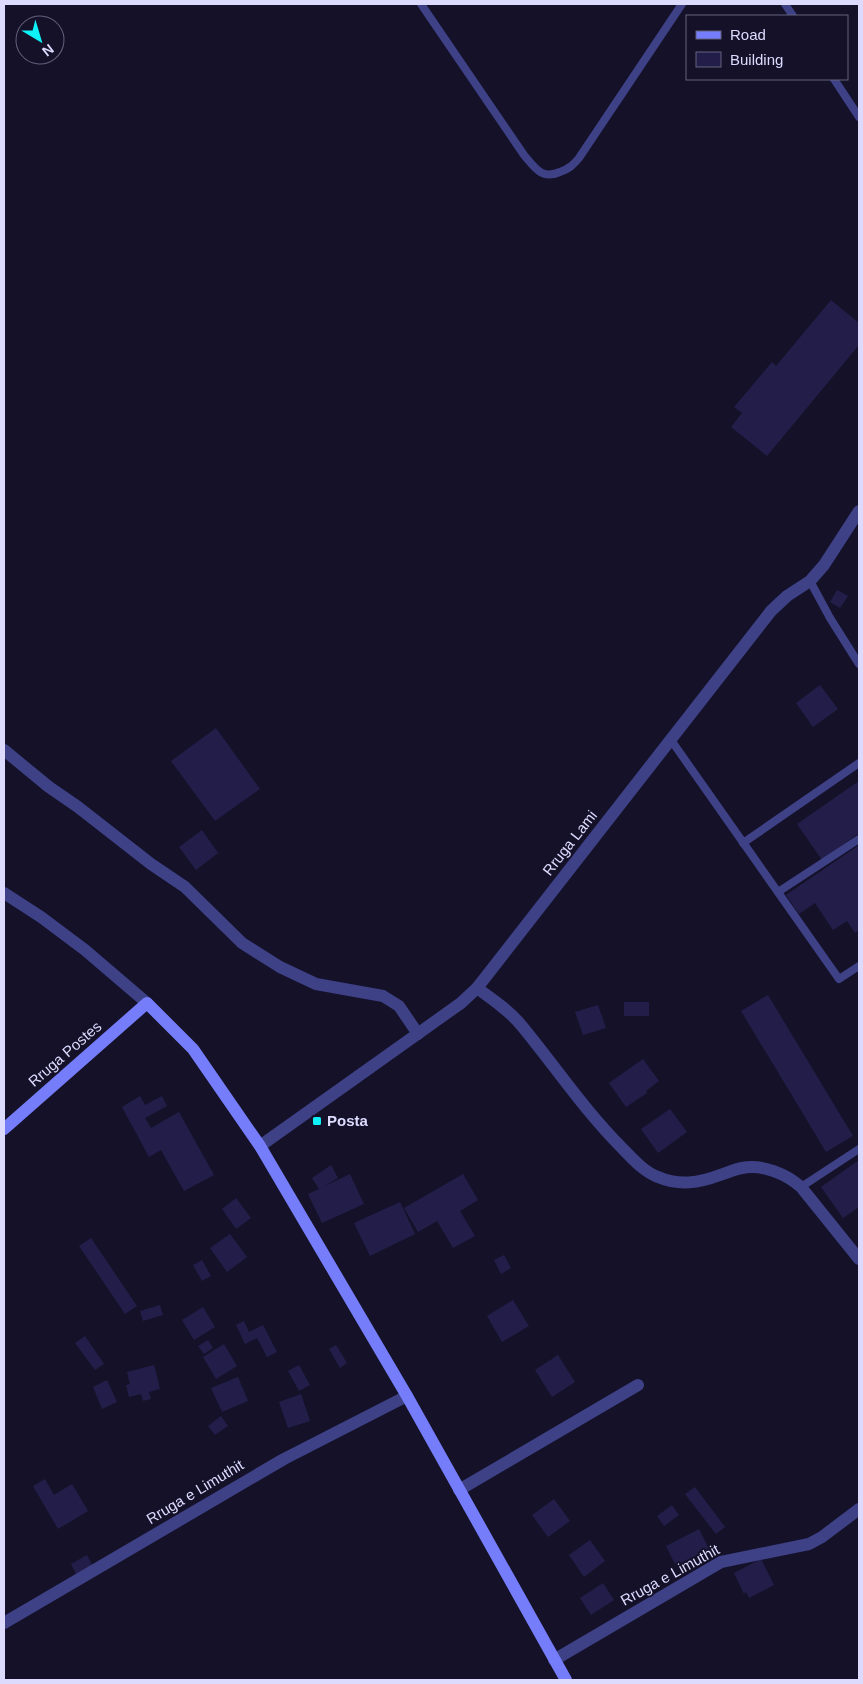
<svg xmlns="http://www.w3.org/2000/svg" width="863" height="1684" viewBox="0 0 863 1684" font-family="Arial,sans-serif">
<rect width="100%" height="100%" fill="#141129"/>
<!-- building -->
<g fill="#231e49">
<polygon points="831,300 859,323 859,345 767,456 731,427 742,413 734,407 772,362 776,366"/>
<polygon points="837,590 848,596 840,608 830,602"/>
<polygon points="820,685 838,709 813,727 796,703"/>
<polygon points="216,728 260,789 215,821 171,761"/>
<polygon points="859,781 859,833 822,860 797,824"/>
<polygon points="202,830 218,853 196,870 179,847"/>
<polygon points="859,845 859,930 855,933 847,921 833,930 815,903 799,914 786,895"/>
<polygon points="768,995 853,1136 826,1152 741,1011"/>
<rect x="624" y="1002" width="25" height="14"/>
<polygon points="598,1005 606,1028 583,1035 575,1012"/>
<polygon points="643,1059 659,1081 646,1091 647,1093 626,1107 609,1083"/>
<polygon points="140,1096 145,1105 162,1096 167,1106 145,1118 151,1128 179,1112 214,1175 184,1191 161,1150 149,1157 122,1107"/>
<polygon points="670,1109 687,1132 658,1153 641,1129"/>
<polygon points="859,1160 859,1207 843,1218 821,1187"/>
<polygon points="331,1165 338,1178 323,1187 350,1174 364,1204 322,1223 308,1194 319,1189 312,1178"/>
<polygon points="463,1174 478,1200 460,1211 475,1236 453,1248 437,1221 418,1232 404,1208"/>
<polygon points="236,1198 251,1218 236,1229 222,1209"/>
<polygon points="400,1202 415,1234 370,1256 354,1223"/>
<polygon points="230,1234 247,1257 227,1272 210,1248"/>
<polygon points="91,1238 137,1306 125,1314 79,1246"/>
<polygon points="504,1255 511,1268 501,1274 494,1260"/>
<polygon points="202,1260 211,1276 202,1281 193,1265"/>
<polygon points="513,1300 529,1326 502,1342 487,1316"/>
<polygon points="160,1305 163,1315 143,1321 140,1311"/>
<polygon points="203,1307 215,1327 194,1340 182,1320"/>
<polygon points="244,1321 249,1332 263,1325 277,1352 267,1357 257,1338 245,1344 236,1325"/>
<polygon points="85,1336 104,1364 95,1370 75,1343"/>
<polygon points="208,1340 213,1348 204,1354 198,1346"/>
<polygon points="224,1344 237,1366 216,1379 203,1357"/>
<polygon points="336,1345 347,1363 340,1368 329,1349"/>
<polygon points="558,1355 575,1382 552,1397 535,1370"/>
<polygon points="154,1365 160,1389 149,1392 151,1399 143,1401 141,1394 129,1397 126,1385 130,1384 127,1372"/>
<polygon points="299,1365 310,1385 299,1391 288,1371"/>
<polygon points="238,1377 248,1401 222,1412 211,1388"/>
<polygon points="107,1380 117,1402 102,1409 93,1387"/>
<polygon points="301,1394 310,1421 288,1428 279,1402"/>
<polygon points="221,1416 228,1426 215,1435 208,1426"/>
<polygon points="45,1479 54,1495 72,1484 88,1511 58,1529 33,1486"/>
<polygon points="695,1487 725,1527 716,1534 685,1494"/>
<polygon points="554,1499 570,1521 548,1537 532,1515"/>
<polygon points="672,1505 679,1515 664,1526 657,1516"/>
<polygon points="699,1529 709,1549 676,1566 666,1546"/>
<polygon points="590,1540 605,1561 584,1577 569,1555"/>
<polygon points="87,1555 93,1567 77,1576 71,1564"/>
<polygon points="761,1559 774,1585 749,1598 746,1592 744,1594 734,1573"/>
<polygon points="603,1583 614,1600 591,1615 580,1598"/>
</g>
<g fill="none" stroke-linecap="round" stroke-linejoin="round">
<!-- lane -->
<g stroke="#3e4186" stroke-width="8">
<path d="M 421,4 L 524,155 C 535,168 542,180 560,172 C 569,169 573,165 579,158 L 682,4"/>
<polyline points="785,4 793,16"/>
<polyline points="834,79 859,117"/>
<polyline points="810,581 830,618 859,664"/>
<polyline points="671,740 839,979 859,966"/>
<polyline points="743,843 859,763"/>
<polyline points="778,892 859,839"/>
<polyline points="801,1187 859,1149"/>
</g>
<!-- street -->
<g stroke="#3e4186" stroke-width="12">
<polyline points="4,750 49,787 78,807 151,864 185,887 242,943 280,967 316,984 383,996 399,1006 418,1034"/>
<polyline points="4,893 41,917 85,950 147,1003"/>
<path d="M 477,988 C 492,999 509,1010 521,1025 C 555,1066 584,1110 622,1148 C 632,1158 644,1172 658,1177 C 679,1186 699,1183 720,1175 C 727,1173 735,1169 742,1168 C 763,1164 786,1174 801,1187 L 859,1259"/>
<polyline points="260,1146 461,1003 477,988 771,611 787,596 810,581 824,565 859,511"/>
<polyline points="459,1490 638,1385"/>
<polyline points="4,1623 284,1459 407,1396"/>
<polyline points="554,1660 721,1562 809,1544 822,1537 859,1509"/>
</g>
<!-- secondary -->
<polyline stroke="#757dfa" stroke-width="12" points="4,1129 147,1003 193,1049 260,1146 407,1396 566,1680"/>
</g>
<!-- markers -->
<rect fill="#0ef1f6" stroke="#141129" stroke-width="2" x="312" y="1116" width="10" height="10" rx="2.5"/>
<g text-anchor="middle" stroke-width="4" stroke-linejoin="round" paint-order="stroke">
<!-- street labels -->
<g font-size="15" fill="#dcdbfe" stroke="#141129">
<text transform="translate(570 843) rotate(-52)" y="5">Rruga Lami</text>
<text transform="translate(65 1054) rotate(-41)" y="5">Rruga Postes</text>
<text transform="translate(195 1492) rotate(-31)" y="5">Rruga e Limuthit</text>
<text transform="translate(670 1575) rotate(-29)" y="5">Rruga e Limuthit</text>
</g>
<!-- poi labels -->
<g font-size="15" font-weight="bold" fill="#dcdbfe" stroke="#141129" text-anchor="start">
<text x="327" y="1126">Posta</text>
</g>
</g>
<!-- border -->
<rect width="863" height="1684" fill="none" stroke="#dcdbfe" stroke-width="10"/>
<!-- legend -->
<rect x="686" y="15" width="162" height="65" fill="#141129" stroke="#64627e"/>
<rect x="696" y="31" width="25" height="8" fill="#757dfa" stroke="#64627e"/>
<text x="730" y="40" font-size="15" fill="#dcdbfe">Road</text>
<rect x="696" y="52" width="25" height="15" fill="#231e49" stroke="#64627e"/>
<text x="730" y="65" font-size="15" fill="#dcdbfe">Building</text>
<!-- north arrow -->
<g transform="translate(40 40) rotate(142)"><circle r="24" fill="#141129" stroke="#64627e"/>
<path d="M0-4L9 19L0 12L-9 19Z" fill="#0ef1f6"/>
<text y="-8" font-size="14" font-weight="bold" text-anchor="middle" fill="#dcdbfe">N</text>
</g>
</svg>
